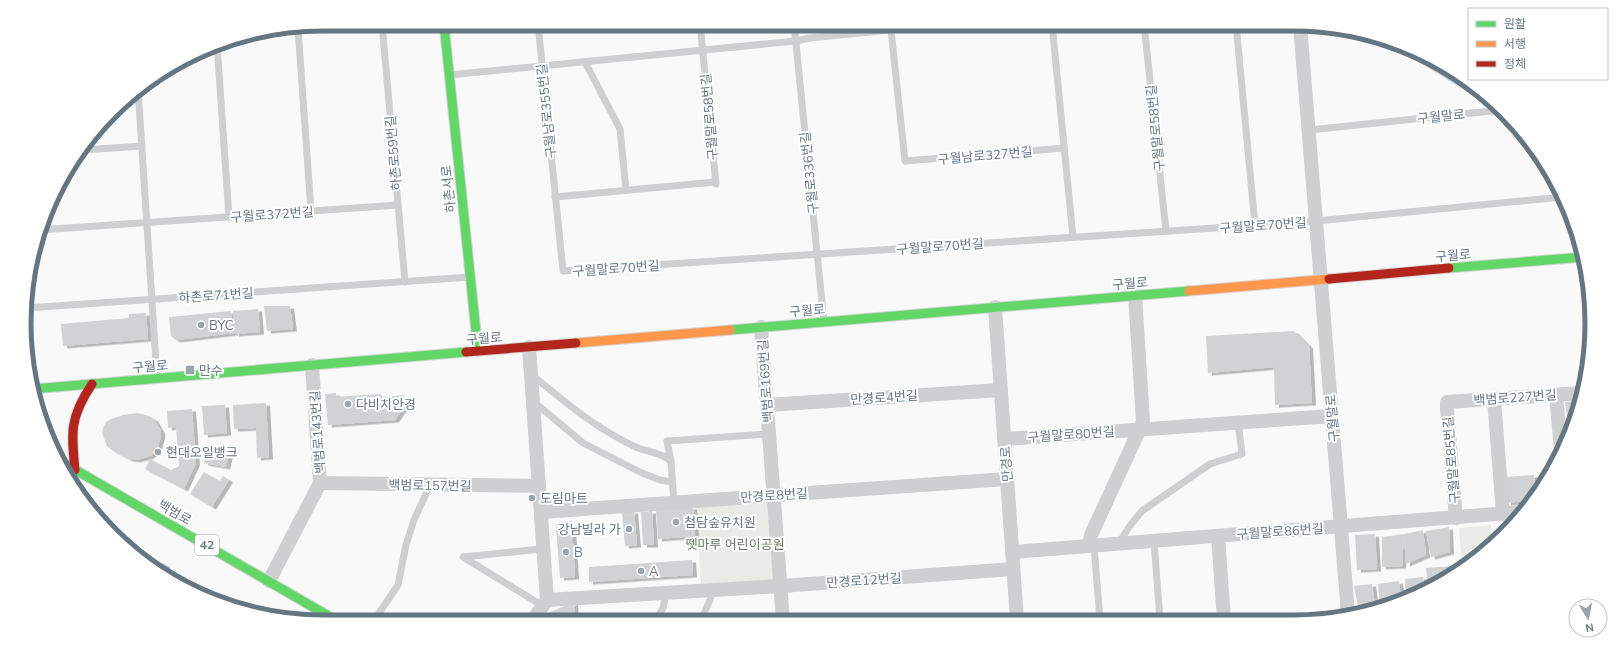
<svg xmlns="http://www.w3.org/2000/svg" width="1616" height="646" viewBox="0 0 1616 646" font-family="'Nunito Sans','Noto Sans KR',sans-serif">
<defs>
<filter id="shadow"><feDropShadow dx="4" dy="2.5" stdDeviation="0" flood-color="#0004"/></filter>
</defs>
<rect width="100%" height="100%" fill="#f9f9f9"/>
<!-- green -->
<g fill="#e8ebe6">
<polygon points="770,503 773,582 701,586 696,506"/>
<polygon points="1491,525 1492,546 1488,549 1480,551 1480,555 1476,557 1461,557 1459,528"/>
</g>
<!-- building -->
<g fill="#d0d2d3" filter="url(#shadow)">
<polygon points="264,306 290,306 293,329 267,331"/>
<polygon points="258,309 260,332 235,334 233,311"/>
<polygon points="231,311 234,333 176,340 171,336 169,317"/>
<polygon points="146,313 148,339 63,346 61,324 129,318 129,314"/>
<polygon points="1294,331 1309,346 1312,403 1275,405 1274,367 1208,373 1206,336"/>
<polygon points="336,393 336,397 381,394 382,397 404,395 403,408 395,420 328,425 325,394"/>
<polygon points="1581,400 1574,423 1568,424 1565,402"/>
<polygon points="266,403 269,457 257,458 256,428 234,429 233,405"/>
<polygon points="225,405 227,433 204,435 202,406"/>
<polygon points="192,409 196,463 184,489 145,469 150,459 171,470 179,466 176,427 168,428 167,411"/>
<polygon points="137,413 149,416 154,419 161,431 161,436 158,447 153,454 148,457 136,460 129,459 113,451 107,446 102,433 103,428 106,422 111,419 123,415"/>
<polygon points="207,450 229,455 226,467 204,463"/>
<polygon points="204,472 220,481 223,476 229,480 212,507 190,494"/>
<polygon points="1534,475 1535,496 1532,500 1507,503 1505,477"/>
<polygon points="1547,479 1542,489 1538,494 1536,480"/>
<polygon points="693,507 695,536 658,539 656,509"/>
<polygon points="634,511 637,545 625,546 622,512"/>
<polygon points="652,511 654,545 643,545 641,512"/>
<polygon points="572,526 575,577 560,578 556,527"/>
<polygon points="1449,527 1450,552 1431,557 1426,531"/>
<polygon points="1507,528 1498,539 1497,529"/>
<polygon points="1423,530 1426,555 1406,564 1404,534"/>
<polygon points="1375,534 1377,569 1357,570 1355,535"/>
<polygon points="1404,534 1402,566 1382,567 1382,537"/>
<polygon points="140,559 166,564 165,573 141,560"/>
<polygon points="692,560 693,575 589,582 589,567"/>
<polygon points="1454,566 1455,572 1428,589 1426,568"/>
<polygon points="1423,577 1424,592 1406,597 1405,579"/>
<polygon points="1399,581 1401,599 1380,605 1378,584"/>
<polygon points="1372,584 1375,606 1359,611 1354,586"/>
<polygon points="574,602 575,621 550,621 546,614"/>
</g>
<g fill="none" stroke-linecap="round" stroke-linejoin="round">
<!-- fast casing -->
<g stroke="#d5d6d7" stroke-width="11">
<g id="fast">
<polyline points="444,24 478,351"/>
<polyline points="1449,268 1584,257"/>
<polyline points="730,330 1189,291"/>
<polyline points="33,389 466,352"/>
<polyline points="60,461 339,622"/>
</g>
</g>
<!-- slow casing -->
<g stroke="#d5d6d7" stroke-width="11">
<g id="slow">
<polyline points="1189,291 1329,279"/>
<polyline points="576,343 730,330"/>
</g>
</g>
<!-- jam casing -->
<g stroke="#d5d6d7" stroke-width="11">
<g id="jam">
<polyline points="1329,279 1449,268"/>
<polyline points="466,352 576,343"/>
<path d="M 75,470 C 71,431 70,417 92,384"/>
</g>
</g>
<!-- lane -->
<g stroke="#cecfd0" stroke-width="7">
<polyline points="382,24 405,282"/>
<polyline points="538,24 563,271 1306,222 1563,197"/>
<polyline points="700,24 716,184"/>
<polyline points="794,24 824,322"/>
<polyline points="892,24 891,30 905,161 1064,148"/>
<polyline points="1052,24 1073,237"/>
<polyline points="1144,24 1166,231"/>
<polyline points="1236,24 1255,225"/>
<polyline points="298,28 311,211"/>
<polyline points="1392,41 1498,107"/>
<polyline points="217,44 229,217"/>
<polyline points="585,62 620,129 626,190"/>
<polyline points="449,75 796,41 810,38 949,24"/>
<polyline points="138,89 157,378"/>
<polyline points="1309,130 1501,110"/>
<polyline points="83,150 142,146"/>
<polyline points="555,197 715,182"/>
<polyline points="39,230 398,205"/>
<polyline points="27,308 470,277"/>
<path d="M 532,375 C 566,403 598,430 638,448 C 648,452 664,453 671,462 L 674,503"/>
<polyline points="534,402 583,443 642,473 660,480 672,482"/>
<polyline points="671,462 667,441 769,434"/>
<polyline points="1154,541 1160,620"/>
<polyline points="1119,543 1129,527 1142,511 1210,464 1242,454 1238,422"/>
<polyline points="1094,546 1100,620"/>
<polyline points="543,606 463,557 541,549 543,547"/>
<polyline points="655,621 663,608 666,593"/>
<polyline points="701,621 714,590"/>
<polyline points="373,622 398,585 406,545 414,520 430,485"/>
</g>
<!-- street -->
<g stroke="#cecfd0" stroke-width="14">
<polyline points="1300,25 1348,614"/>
<polyline points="995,307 1017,620"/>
<polyline points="761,327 783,621"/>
<polyline points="529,347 547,600 532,621"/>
<polyline points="1556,395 1561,450"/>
<polyline points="1494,399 1503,514"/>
<polyline points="767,405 1001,390"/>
<polyline points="1004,439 1332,416"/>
<polyline points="320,483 539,486"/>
<polyline points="541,512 1007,479"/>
<polyline points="1456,518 1447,409 1447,402 1582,393"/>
<polyline points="1218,536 1224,620"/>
<polyline points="1089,546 1091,535 1143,422 1135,295"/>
<polyline points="1012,552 1521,512"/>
<polyline points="269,581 320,483 312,365"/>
<polyline points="547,600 781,586 1013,569"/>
</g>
<!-- fast -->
<use href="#fast" stroke="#63d668" stroke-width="9"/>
<!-- slow -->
<use href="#slow" stroke="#ff974d" stroke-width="9"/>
<!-- jam -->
<use href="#jam" stroke="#b3261e" stroke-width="9"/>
</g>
<!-- markers -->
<g fill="#99a4ac" stroke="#fff" stroke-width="1.5">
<circle cx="201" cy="325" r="4"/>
<rect x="185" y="365" width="10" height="10" rx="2"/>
<circle cx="348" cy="404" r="4"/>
<circle cx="158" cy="452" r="4"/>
<circle cx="532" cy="498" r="4"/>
<circle cx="676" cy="522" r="4"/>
<circle cx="629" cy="529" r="4"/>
<circle cx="566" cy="552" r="4"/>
<circle cx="641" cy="571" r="4"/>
</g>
<g text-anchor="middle" stroke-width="4" stroke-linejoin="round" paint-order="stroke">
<!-- shield labels -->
<rect fill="#fff" stroke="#939fa8" stroke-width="1" x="195" y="535" width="24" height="20" rx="3"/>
<g font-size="12" font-weight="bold" fill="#657683">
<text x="207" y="549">42</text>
</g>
<!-- street labels -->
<g font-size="13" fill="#657683" stroke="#fff">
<text transform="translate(546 111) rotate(-96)" y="5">구월남로355번길</text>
<text transform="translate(1441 116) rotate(-6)" y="5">구월말로</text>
<text transform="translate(709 117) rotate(-95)" y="5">구월말로58번길</text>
<text transform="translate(1155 128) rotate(-96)" y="5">구월말로58번길</text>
<text transform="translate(393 153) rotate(-95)" y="5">하촌로59번길</text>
<text transform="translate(985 155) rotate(-5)" y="5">구월남로327번길</text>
<text transform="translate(809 173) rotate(-96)" y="5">구월로336번길</text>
<text transform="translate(448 189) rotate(-96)" y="5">하촌서로</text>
<text transform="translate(272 214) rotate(-4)" y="5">구월로372번길</text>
<text transform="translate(1263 225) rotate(-4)" y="5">구월말로70번길</text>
<text transform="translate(940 246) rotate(-4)" y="5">구월말로70번길</text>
<text transform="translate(1453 255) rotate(-5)" y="5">구월로</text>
<text transform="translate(616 268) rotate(-4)" y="5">구월말로70번길</text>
<text transform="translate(1130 283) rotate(-5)" y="5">구월로</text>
<text transform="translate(216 295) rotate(-4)" y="5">하촌로71번길</text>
<text transform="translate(807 310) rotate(-5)" y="5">구월로</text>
<text transform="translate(484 338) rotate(-5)" y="5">구월로</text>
<text transform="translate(150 366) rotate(-5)" y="5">구월로</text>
<text transform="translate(765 381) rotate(-94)" y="5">백범로169번길</text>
<text transform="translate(884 397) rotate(-4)" y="5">만경로4번길</text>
<text transform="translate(1515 397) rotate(-4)" y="5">백범로227번길</text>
<text transform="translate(1332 418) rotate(-95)" y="5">구월말로</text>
<text transform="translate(317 432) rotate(-94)" y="5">백범로143번길</text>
<text transform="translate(1071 434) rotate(-4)" y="5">구월말로80번길</text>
<text transform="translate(1451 460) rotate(-95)" y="5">구월말로85번길</text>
<text transform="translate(1006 464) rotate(-94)" y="5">만경로</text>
<text transform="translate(430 485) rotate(1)" y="5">백범로157번길</text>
<text transform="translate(774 495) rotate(-4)" y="5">만경로8번길</text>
<text transform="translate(175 512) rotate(30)" y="5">백범로</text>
<text transform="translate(1280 531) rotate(-4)" y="5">구월말로86번길</text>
<text transform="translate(864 580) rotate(-4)" y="5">만경로12번길</text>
</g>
<!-- poi labels -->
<g font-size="13" fill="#657683" stroke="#fff" text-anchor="start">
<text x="209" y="330">BYC</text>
<text x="199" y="375">만수</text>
<text x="356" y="409">다비치안경</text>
<text x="166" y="457">현대오일뱅크</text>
<text x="540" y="503">도림마트</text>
<text x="684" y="527">첨담숲유치원</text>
<text x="621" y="534" text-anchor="end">강남빌라 가</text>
<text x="574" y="557">B</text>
<text x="649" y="576">A</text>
</g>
<!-- park labels -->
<g font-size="13" fill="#687a64" stroke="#fff">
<text x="735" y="549">뗏마루 어린이공원</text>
</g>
</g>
<!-- crop -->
<path d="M0 0H1616V646H0ZM323 31H1293A292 292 0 0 1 1585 323V323A292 292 0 0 1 1293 615H323A292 292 0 0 1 31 323V323A292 292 0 0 1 323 31Z" fill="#fff" fill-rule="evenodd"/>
<path fill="none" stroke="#657683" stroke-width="5" d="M323 31H1293A292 292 0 0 1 1585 323V323A292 292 0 0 1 1293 615H323A292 292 0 0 1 31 323V323A292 292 0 0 1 323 31Z"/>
<!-- legend -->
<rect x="1468" y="8" width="140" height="72" fill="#ffffff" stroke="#c1c8cd"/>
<rect x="1476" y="21" width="20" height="6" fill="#63d668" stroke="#c1c8cd"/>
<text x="1504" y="28" font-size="12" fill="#657683">원활</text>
<rect x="1476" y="41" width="20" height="6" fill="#ff974d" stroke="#c1c8cd"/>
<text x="1504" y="48" font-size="12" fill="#657683">서행</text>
<rect x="1476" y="61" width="20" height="6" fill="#b3261e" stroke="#c1c8cd"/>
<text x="1504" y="68" font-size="12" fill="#657683">정체</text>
<!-- north arrow -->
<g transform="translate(1588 618) rotate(170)"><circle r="19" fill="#ffffff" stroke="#c1c8cd"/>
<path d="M0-3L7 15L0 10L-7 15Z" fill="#99a4ac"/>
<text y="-6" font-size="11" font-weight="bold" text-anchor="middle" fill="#657683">N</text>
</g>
</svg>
